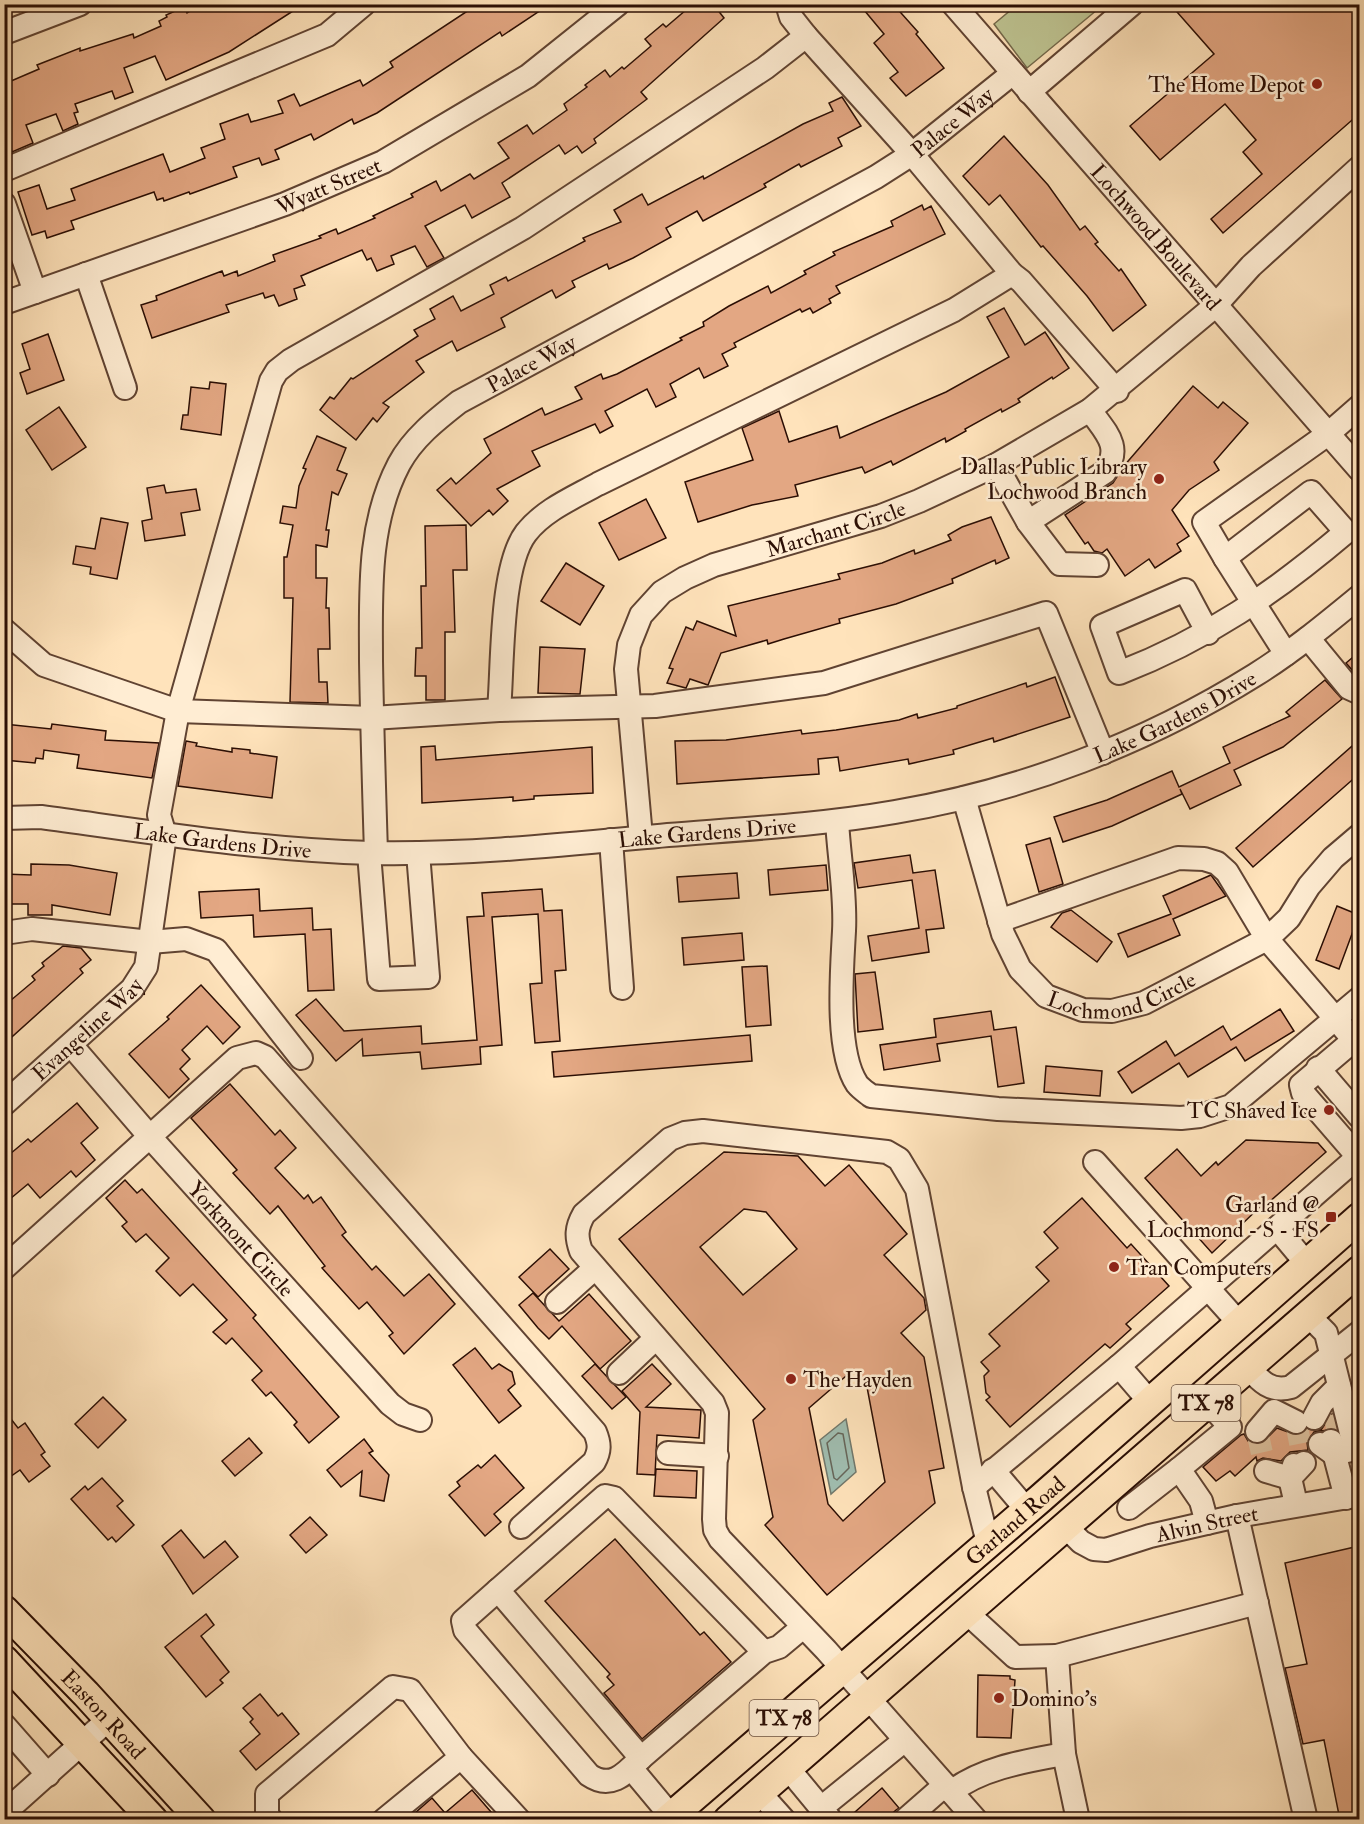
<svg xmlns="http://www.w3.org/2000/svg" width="1364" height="1824" viewBox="0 0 1364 1824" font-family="'IM FELL Double Pica',serif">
<rect width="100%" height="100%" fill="#ffe3bb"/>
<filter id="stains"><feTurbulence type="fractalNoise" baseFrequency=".00333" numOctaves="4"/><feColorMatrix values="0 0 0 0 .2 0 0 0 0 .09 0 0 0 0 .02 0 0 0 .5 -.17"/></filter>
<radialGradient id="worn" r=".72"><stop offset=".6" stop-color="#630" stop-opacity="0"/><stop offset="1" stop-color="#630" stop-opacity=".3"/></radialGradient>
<!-- green -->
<polygon fill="#bec492" stroke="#74694b" stroke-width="1.5" points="1018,4 1103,4 1103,5 1027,68 994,24"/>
<!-- water -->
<polygon fill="#a0beb1" stroke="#71786c" stroke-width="1.5" points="846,1419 856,1472 831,1494 820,1440"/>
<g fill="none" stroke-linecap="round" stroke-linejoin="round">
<!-- shore -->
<polygon stroke="#66665a" stroke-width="1.5" points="838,1433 843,1434 849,1468 837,1480 834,1478 827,1443"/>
</g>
<!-- building -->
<g fill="#e3a783" stroke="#2b0e04" stroke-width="1.5" fill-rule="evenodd">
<polygon points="201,4 304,4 229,52 166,80 155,56 124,68 133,92 115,99 112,91 75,104 78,112 74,113 78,124 63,131 56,114 26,125 33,143 12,152 4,131 4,84 39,69 37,65 80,48 80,51 133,34 134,38 161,26 159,21 167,17 166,15 184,7 187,13"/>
<polygon points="478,4 550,4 502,36 500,32 377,113 354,124 352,119 314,140 311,134 275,150 279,159 262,165 259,158 233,167 237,177 190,194 189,192 164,201 163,198 157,200 154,192 71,221 74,229 47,238 45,231 32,235 18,192 39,185 47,209 75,200 71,189 163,154 170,172 205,158 201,148 225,139 220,124 248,114 251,122 283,113 278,101 294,94 300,106 360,80 363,86 393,67 390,62"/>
<polygon points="693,4 713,4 724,18 641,92 647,99 594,139 596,143 582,153 577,146 565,154 559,145 502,183 510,197 472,218 465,205 425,226 444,258 427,267 415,246 391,256 394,264 377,271 371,258 367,260 362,250 301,276 305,285 294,289 297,299 279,306 274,295 265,298 263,293 226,305 229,312 152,338 141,305 157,300 156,296 222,271 224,276 237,271 238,276 275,261 273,255 321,238 319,236 336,229 338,234 375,218 373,216 413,197 411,194 436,181 441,191 470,174 474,179 509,158 498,143 527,125 533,134 567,110 564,104 587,87 585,85 605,70 610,77 622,67 624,69 651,46 645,39 663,24 666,27"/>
<polygon points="859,4 893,4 918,32 916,34 944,68 906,96 890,78 898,72 874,43 884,34"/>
<polygon points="1170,4 1359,4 1359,114 1223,233 1211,219 1262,174 1243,152 1256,140 1225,104 1160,160 1130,126 1214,54"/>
<polygon points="842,97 861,126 838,138 842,146 801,167 799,164 764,184 766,187 703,221 697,211 666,228 671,237 633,258 609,269 607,264 572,281 575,287 556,298 552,290 501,318 505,327 457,351 452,341 416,361 424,372 383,403 389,407 377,422 373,418 356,440 320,410 330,397 334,399 351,378 353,379 418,336 414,330 435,319 430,309 453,296 461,311 494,294 490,285 506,277 508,281 585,241 583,238 621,222 614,210 642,194 648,205 703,176 704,179 803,124 833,111 829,103"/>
<polygon points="1004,136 1048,185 1080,230 1085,226 1098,242 1095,244 1119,271 1121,269 1146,305 1113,331 1087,296 1043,246 1041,247 1000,195 989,205 963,176"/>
<polygon points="922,205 924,210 931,206 945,234 836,286 840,293 829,299 831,303 813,313 810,308 802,312 800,309 734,343 736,347 722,354 728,366 704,378 699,368 670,384 676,397 656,407 647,389 605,411 613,426 600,433 595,424 532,451 540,466 497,489 508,501 493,515 489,510 471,526 437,490 451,478 456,484 491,453 484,439 542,408 545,415 582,399 575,387 601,374 603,379 617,374 682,340 680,338 704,326 703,322 729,306 768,286 771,293 806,274 804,271 835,255 833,252 893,226 891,221"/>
<polygon points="1004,308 1025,345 1045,332 1069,368 1053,379 1052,377 1018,399 1020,402 1002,412 1001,409 965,429 966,431 946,442 945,438 893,465 891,461 865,473 862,467 795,485 798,496 752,505 698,522 685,482 753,460 742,428 779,411 789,442 837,426 840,438 946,392 1009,357 987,317"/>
<polygon points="48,334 64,380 27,394 20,373 30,369 22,344"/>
<polygon points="210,382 226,384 221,435 181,429 183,415 188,415 191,387 209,389"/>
<polygon points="1193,386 1218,408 1223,402 1248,423 1214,462 1219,470 1189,490 1172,510 1189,536 1177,544 1181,551 1155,568 1149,559 1125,576 1107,549 1102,553 1094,551 1088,542 1085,544 1065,515 1113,483 1123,467"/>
<polygon points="59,407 86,447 52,470 26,430"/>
<polygon points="317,436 346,448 337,470 347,474 338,495 332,492 326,530 329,530 327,547 316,545 316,578 327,578 326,608 329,608 330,649 318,649 319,682 327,682 328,703 290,702 293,598 284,598 284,557 287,557 293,525 280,523 283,506 296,508 299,486 306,469 303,468"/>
<polygon points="164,485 166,493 196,489 200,510 181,513 185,535 145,541 142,521 152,519 147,488"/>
<polygon points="646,499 666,538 619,560 599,523"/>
<polygon points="991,517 1009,558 996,564 995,560 952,579 953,583 896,604 839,619 840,623 784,639 768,644 767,640 721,653 708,685 690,679 686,688 667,683 673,669 669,668 686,627 693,630 697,621 736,636 728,606 840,579 838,574 882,563 914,550 915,554 951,540 948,535 962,527"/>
<polygon points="101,518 128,523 117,579 90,574 91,567 73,564 76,546 95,549"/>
<polygon points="466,525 467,570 453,570 455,632 445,632 445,700 426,700 426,676 415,676 416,648 422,648 421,586 426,586 425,526"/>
<polygon points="566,563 604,586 580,625 541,601"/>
<polygon points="540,647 585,649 580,694 538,693"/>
<polygon points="1359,652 1359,678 1346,663"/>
<polygon points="1055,677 1070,717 994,742 993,738 953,750 954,754 909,764 908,759 840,771 838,757 818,759 819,774 677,784 675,741 726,740 801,730 802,734 836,730 899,720 917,714 918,718 957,708 957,706 1026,683 1027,687"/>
<polygon points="1325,680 1342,699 1283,747 1234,770 1241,785 1190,809 1180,789 1182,794 1112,826 1063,842 1054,817 1107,800 1172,771 1179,787 1230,763 1223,747 1290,716 1286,712"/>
<polygon points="4,724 51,729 52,724 106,731 105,740 159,743 152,778 77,768 79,755 44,750 43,759 36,758 35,763 4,760"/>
<polygon points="1359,740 1359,774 1253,867 1236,848"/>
<polygon points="186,741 197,743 196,746 232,752 232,748 250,750 250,753 277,757 272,798 178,786"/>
<polygon points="435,746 436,760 592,747 593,793 534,796 534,799 513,801 513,797 422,803 421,747"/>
<polygon points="1050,838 1063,884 1039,892 1026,845"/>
<polygon points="910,855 913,873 935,870 944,928 926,930 929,952 872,961 868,936 919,928 912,880 858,888 854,863"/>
<polygon points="31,864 69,865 117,873 110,915 52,905 52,915 28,915 28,904 4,904 4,874 31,875"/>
<polygon points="826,865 828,890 770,895 768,870"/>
<polygon points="737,873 739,898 679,902 677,877"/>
<polygon points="1211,875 1226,896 1173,919 1180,935 1128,957 1118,934 1171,914 1163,896"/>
<polygon points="259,889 260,911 312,908 313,930 331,929 334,990 308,991 305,934 254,937 253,915 201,918 199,892"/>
<polygon points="542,889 544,911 562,910 566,970 555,971 560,1041 535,1043 530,984 542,983 538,914 492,917 502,1045 480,1047 481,1064 422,1069 420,1052 363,1056 362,1039 336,1061 296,1015 316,999 344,1031 421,1026 422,1044 477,1040 467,917 484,916 482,893"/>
<polygon points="1337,906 1359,915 1339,969 1316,960"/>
<polygon points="1071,910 1112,942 1097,962 1051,927 1062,913"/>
<polygon points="742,933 744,960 684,965 682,938"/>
<polygon points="63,946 81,948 91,960 80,969 83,973 4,1044 4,1006 35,980 32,976 44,966 42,963"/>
<polygon points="767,966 771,1025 746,1027 742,967"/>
<polygon points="875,972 883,1029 858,1032 855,974"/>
<polygon points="201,985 240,1027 223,1044 207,1026 182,1050 190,1059 180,1069 189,1079 169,1098 129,1054 169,1019 167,1017"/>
<polygon points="1280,1009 1294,1031 1245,1061 1236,1047 1188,1077 1179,1063 1132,1093 1118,1072 1166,1041 1175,1056 1223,1026 1231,1040"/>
<polygon points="991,1011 994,1030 1016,1027 1024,1083 998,1087 991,1036 937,1044 940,1061 884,1070 880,1045 936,1037 934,1019"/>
<polygon points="750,1035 752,1061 554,1077 552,1052"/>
<polygon points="1046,1066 1102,1071 1100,1096 1044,1092"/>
<polygon points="230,1084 275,1135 280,1130 296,1148 275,1168 304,1199 308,1195 313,1203 321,1197 346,1232 342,1235 372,1270 376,1266 404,1296 429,1274 455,1304 404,1354 389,1336 393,1333 367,1302 359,1309 322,1268 325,1266 278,1206 270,1214 233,1173 237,1170 191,1118"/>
<polygon points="77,1103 98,1128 81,1143 95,1160 76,1177 71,1171 40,1198 28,1184 4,1204 4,1159 28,1139 31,1142"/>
<polygon points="1246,1140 1318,1143 1326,1152 1267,1204 1265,1202 1212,1253 1145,1178 1177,1149 1201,1176 1216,1162 1218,1165"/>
<path d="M 724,1152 L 798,1156 L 825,1186 L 849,1165 L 907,1234 L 884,1255 L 924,1298 L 926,1310 L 901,1333 L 924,1357 L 944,1468 L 929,1471 L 935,1503 L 827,1595 L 765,1525 L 773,1517 L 753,1420 L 765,1409 L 619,1239 ZM 744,1209 L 766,1212 L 797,1249 L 743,1295 L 700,1247 ZM 853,1370 L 867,1387 L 885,1482 L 843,1521 L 828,1504 L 809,1408 Z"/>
<polygon points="125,1180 137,1193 142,1189 256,1315 253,1318 339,1417 309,1443 294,1425 297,1422 271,1392 266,1396 252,1380 262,1371 232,1338 226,1344 213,1332 227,1320 193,1284 180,1296 156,1271 169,1258 146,1234 136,1242 122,1226 127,1222 106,1198"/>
<polygon points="1082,1198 1127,1248 1131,1244 1169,1286 1126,1324 1131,1329 1110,1348 1105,1344 1010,1427 986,1400 990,1397 986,1393 984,1376 989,1371 981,1362 1000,1346 989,1334 1049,1281 1036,1267 1058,1248 1044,1232"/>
<polygon points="550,1249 569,1269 538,1297 519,1277"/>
<polygon points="533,1293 559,1321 589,1294 631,1341 600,1369 562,1326 549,1339 538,1328 519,1305"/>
<polygon points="475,1348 492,1369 499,1364 512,1372 515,1384 508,1390 521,1406 499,1423 453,1365"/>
<polygon points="595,1364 626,1397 612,1409 582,1376"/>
<polygon points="652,1364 671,1384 646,1407 701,1410 699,1438 657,1435 655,1475 637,1474 640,1412 622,1391"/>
<polygon points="103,1397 126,1420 98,1448 75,1424"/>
<polygon points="4,1410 18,1428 25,1423 45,1452 41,1455 50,1466 29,1482 20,1470 4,1481"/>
<polygon points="1332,1414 1336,1429 1314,1432 1307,1442 1308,1450 1290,1452 1281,1461 1263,1458 1257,1461 1256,1457 1235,1476 1230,1471 1216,1481 1203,1467 1241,1435 1244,1434 1248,1441 1254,1444 1261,1444 1277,1428 1296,1435 1307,1429 1321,1430"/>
<polygon points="249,1438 262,1453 235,1476 222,1461"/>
<polygon points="364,1439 373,1451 369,1453 389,1475 384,1501 360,1496 362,1471 341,1487 327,1470"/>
<polygon points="495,1455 524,1488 494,1514 501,1522 485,1536 449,1495 460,1486 457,1482 478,1465 481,1468"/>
<polygon points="656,1469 697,1471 696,1498 654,1496"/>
<polygon points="102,1478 123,1501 117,1506 134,1525 116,1542 112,1537 108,1540 71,1499 85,1486 88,1490"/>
<polygon points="310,1517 327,1535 306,1553 290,1535"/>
<polygon points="181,1530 204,1558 225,1541 238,1557 193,1594 162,1546"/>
<polygon points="615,1539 700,1635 704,1632 731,1662 642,1739 604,1693 614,1685 607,1677 610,1674 545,1601"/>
<polygon points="1359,1546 1359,1820 1340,1820 1324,1740 1303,1744 1285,1668 1307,1664 1285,1563"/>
<polygon points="206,1614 214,1625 201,1636 229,1672 220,1680 223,1683 206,1697 165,1647"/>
<polygon points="978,1675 1010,1676 1010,1679 1015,1680 1011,1738 977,1737"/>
<polygon points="260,1694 278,1716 282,1713 299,1734 256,1770 240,1751 260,1734 250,1722 253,1719 243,1708"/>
<polygon points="882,1788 899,1808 896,1810 885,1820 846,1820"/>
<polygon points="472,1790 498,1820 407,1820 432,1798 445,1813"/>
</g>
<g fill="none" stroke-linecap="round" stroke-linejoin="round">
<!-- minor-tunnel -->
<g stroke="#dfc3a0" stroke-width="22" stroke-dasharray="22 11" stroke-linecap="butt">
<polyline points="1334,1414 1340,1439"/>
<polyline points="1296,1422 1304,1463"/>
<polyline points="1257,1431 1266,1471"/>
</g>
<!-- minor casing -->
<g stroke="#604332" stroke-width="26">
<g id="minor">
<polyline points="787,4 791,17 806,36 912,154 1012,274"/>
<path id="s1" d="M 953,4 L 1360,470"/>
<polyline points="4,33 80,4"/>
<polyline points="1029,92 1132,4"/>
<polyline points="4,170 327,35 364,4"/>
<polyline points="4,204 35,292"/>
<polyline points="86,274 125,388"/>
<path id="s2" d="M 4,303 L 285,204 L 383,162 L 528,76 L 618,4"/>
<polyline points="996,465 1028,522 1060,564 1097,565"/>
<path d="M 1028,522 L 1105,472 C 1123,446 1105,432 1090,410"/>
<polyline points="1225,558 1286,654"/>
<polyline points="4,630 44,665 178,711 372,718 499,710 655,706 824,683 1046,613 1103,753"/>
<path d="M 1208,633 L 1185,590 L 1102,626 L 1119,673 C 1207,639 1274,593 1346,532 L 1311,492 L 1225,558 L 1204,522 L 1328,434 L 1360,406"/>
<polyline points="1308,638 1349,688 1360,693"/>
<path d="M 499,710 C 503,666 500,567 526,533 C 544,510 573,498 598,484 L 954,310 L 1012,274 L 1021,281 L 1117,391"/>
<path id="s3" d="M 964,798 L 1003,934 L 1020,969 L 1046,996 L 1083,1010 L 1112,1011 L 1144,1003 L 1267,939 L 1289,918 L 1309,886 L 1333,858 L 1360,835"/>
<path id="s4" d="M 4,818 L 41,817 C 151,832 260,850 371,853 C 470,855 570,844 668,835 C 743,829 820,825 895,812 C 1021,791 1146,743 1255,675 C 1292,652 1326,624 1360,596"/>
<path d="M 837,821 C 839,857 846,895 844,931 C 842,970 835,1051 857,1084 C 861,1089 866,1092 871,1096 L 998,1109 L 1181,1118 L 1200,1116 L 1231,1106 L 1360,998"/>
<path id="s5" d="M 641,837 L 626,669 L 629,645 L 641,615 L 662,592 L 685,578 L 714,565 L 881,516 L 919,501 L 996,465 L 1090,410 L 1215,306 L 1251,266 L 1360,167"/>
<polyline points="611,840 622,988"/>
<polyline points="369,853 379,979 428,977 418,853"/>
<path id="s6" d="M 376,853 C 374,789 372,725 371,661 C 371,594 367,525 399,464 C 413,438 436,420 459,402 L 876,177 L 912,154 L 1013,73"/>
<polyline points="999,921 1178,858 1204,859 1217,863 1227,872 1267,939 1360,1047"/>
<polyline points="4,933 32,929 150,942 186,939 216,950 301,1058"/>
<polyline points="1354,1040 1301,1085 1303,1093 1360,1159"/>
<path id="s7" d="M 71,1045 L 151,1138 L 390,1404 L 403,1414 L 420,1420"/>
<polyline points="1318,1068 1360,1117"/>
<path id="s8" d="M 4,1104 L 132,989 L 146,967 L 165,835 L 159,815 L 178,711 L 271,381 L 277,371 L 291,360 L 523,228 L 765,68 L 806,36"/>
<polyline points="1095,1162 1239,1323"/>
<polyline points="1277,1228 1307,1264"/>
<path d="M 4,1268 L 237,1058 L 256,1053 L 265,1057 L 595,1432 C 600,1444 600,1451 594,1462 L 521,1527"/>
<polyline points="557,1302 595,1268"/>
<polyline points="1307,1314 1326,1333 1355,1449 1334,1454 1320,1444"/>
<polyline points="1119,1366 1150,1402"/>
<path d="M 1248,1367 C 1260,1381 1271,1393 1291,1387 L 1360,1332"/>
<polyline points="619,1373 656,1338"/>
<polyline points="1314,1418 1322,1403 1339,1386"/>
<polyline points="1257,1431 1274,1411 1296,1422"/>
<polyline points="1331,1441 1346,1498"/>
<polyline points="668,1453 717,1456"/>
<polyline points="993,1470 1027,1510"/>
<polyline points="1266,1471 1290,1478 1294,1465"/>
<polyline points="974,1487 1119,1366 1358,1157"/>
<polyline points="1296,1504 1290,1478 1304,1463"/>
<polyline points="1129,1508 1179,1469"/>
<polyline points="1237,1516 1306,1820"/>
<polyline points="1207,1523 1201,1501 1179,1469 1230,1427 1208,1402"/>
<path id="s9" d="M 1065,1526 L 1081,1542 L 1094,1549 L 1106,1550 L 1150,1536 L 1237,1516 L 1360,1495"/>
<path d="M 498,1590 L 463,1621 L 465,1630 L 589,1775 C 611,1790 625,1774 641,1758"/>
<polyline points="966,1612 1015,1657 1057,1656"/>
<polyline points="764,1652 614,1498 605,1496 498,1590 641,1758 764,1652 779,1647 803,1627"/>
<polyline points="4,1725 48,1775"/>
<polyline points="787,1767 830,1819"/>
<polyline points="631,1768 671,1816"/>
<polyline points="759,1792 784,1820"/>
<path d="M 951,1792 C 981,1768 1026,1761 1064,1754"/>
<polyline points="821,1808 905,1740"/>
<polyline points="4,1813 109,1719"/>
<polyline points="271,1820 267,1814 267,1794 393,1687 410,1690 461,1757"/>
<polyline points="384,1820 461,1757 519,1820"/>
<polyline points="905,1820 945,1785"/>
<path d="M 976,1820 L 826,1650 L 720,1539 L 715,1530 L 714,1519 L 717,1413 L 713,1403 L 581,1251 C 576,1237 576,1228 584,1214 L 670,1139 L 685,1133 L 703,1131 L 887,1152 L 899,1159 L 917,1189 L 974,1487 L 988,1543"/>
<polyline points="1078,1820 1064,1754 1057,1656 1257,1603"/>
</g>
</g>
<!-- major casing -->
<g stroke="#2b0e04" stroke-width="32">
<g id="major">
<path id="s10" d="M 4,1610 L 86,1694 L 201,1820"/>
<polyline points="4,1660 153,1820"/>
<path id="s11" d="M 667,1820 L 1041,1498 L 1360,1217"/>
<polyline points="728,1820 1360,1270"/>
</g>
</g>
<!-- minor -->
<use href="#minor" stroke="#ffedd3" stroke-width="22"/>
<!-- major -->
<use href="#major" stroke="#ffe3bb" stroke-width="28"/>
</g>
<!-- markers -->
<g fill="#8f2418" stroke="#ffedd3" stroke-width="2">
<circle cx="1317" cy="84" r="6"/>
<circle cx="1159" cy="479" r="6"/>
<circle cx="1329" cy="1110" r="6"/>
<rect x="1325" y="1211" width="12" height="12" rx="3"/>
<circle cx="1114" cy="1267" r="6"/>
<circle cx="791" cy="1379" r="6"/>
<circle cx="999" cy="1698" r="6"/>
</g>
<g text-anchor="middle" stroke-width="5" stroke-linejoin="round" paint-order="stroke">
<!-- shield labels -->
<g fill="#ffedd3" stroke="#6b5142" stroke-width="1.5">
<rect x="1171.5" y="1385" width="69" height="36" rx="4.5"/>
<rect x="749.5" y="1700" width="69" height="36" rx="4.5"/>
</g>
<g font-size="21" font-weight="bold" fill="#2b0e04">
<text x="1206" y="1410">TX 78</text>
<text x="784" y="1725">TX 78</text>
</g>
<!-- poi labels -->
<g font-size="22" fill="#2b0e04" stroke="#ffedd3" text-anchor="end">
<text x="1305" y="92">The Home Depot</text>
<text x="1147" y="474">Dallas Public Library<tspan x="1147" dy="25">Lochwood Branch</tspan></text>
<text x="1317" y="1118">TC Shaved Ice</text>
<text x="1319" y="1212">Garland @<tspan x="1319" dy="25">Lochmond - S - FS</tspan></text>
<text x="1126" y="1275" text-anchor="start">Tran Computers</text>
<text x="803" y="1387" text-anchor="start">The Hayden</text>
<text x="1011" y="1706" text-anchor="start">Domino's</text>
</g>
<!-- street labels -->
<g font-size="22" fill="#2b0e04" stroke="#ffedd3">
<text dy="8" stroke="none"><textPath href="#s6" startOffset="1048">Palace Way</textPath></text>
<text dy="8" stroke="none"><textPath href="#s2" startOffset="345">Wyatt Street</textPath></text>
<text dy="8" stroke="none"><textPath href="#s1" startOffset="309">Lochwood Boulevard</textPath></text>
<text dy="8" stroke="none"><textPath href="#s6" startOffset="562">Palace Way</textPath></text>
<text dy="8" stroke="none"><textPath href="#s5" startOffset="442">Marchant Circle</textPath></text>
<text dy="8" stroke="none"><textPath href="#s4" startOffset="1192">Lake Gardens Drive</textPath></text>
<text dy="8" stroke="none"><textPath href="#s4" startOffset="706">Lake Gardens Drive</textPath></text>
<text dy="8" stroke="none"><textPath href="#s4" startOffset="220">Lake Gardens Drive</textPath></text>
<text dy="8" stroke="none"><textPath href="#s3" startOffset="298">Lochmond Circle</textPath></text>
<text dy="8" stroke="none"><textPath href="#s8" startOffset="112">Evangeline Way</textPath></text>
<text dy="8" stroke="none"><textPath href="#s7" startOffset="258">Yorkmont Circle</textPath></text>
<text dy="8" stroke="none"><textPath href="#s11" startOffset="459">Garland Road</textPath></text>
<text dy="8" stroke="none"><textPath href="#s9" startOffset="154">Alvin Street</textPath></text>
<text dy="8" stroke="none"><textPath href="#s10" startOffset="144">Easton Road</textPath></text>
</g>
</g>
<!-- margin -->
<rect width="1364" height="1824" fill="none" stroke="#ffe3bb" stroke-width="24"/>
<rect x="6" y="6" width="1352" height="1812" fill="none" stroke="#2b0e04" stroke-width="3"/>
<rect x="12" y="12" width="1340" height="1800" fill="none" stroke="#2b0e04" stroke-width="1.5"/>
<rect width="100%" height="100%" filter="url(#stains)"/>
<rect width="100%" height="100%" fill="url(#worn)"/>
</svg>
